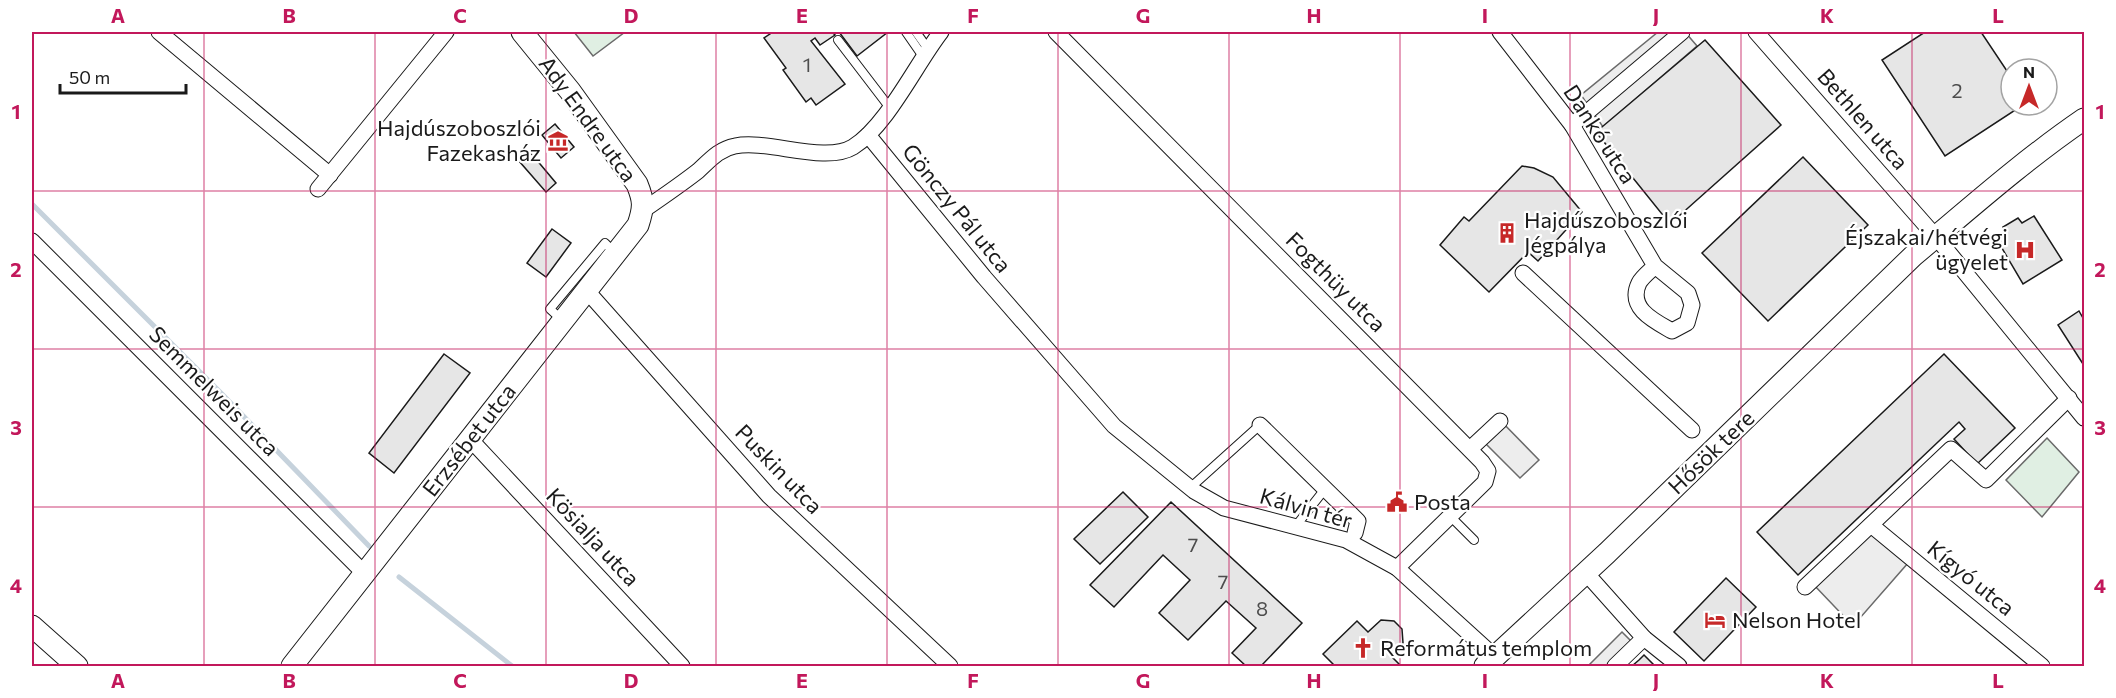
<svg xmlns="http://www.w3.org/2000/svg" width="2116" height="698" viewBox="0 0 2116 698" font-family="Commissioner,sans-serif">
<rect width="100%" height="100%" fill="#fff"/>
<!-- green -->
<g fill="#e0efe3" stroke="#6a6a6a" stroke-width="1.5">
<polygon points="574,32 625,32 593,56"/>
<polygon points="2047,438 2079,472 2042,517 2006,480"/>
</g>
<!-- parking -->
<g fill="#ededed" stroke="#6a6a6a" stroke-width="1.5">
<polygon points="1658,32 1685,32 1697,46 1603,127 1581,95"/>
<polygon points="1498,418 1539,460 1520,478 1479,437"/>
<polygon points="1873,531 1908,563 1853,626 1814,585"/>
<polygon points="1622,632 1636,646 1615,666 1588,666"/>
</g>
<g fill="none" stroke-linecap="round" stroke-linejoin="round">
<!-- stream -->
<g stroke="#c6d2dc" stroke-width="5">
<polyline points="32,204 223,395 369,546"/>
<polyline points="399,577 512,666"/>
</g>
</g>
<!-- building -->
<g fill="#e6e6e6" stroke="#1a1a1a" stroke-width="1.5">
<polygon points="773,32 781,32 783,33 785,32 832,32 835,35 820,45 815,38 811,41 845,84 816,105 811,98 806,102 783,70 786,68 764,38"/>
<polygon points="839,32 888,32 857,56"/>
<polygon points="1925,32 1981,32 2011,77 2011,105 2023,105 1945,156 1882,60"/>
<polygon points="1705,40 1781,125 1670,224 1596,132"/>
<polygon points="555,124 574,147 561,158 542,135"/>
<polygon points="530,152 556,183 546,192 519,161"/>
<polygon points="1803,157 1868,225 1768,321 1702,253"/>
<polygon points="1522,166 1534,168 1553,177 1582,212 1538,261 1528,252 1489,292 1440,245 1464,217 1469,221"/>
<polygon points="2034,216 2062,260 2023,284 1996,238 2006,232 2003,227 2018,218 2022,223"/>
<polygon points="552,229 571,243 546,277 527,263"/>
<polygon points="2079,311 2083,318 2084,317 2084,363 2083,364 2058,325"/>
<polygon points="444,354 470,373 394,473 369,453"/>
<polygon points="1944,354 2015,428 1977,464 1954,439 1965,429 1959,422 1798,575 1757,532"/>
<polygon points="1123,492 1148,517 1100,564 1074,539"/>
<polygon points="1171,502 1302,623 1261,666 1246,666 1232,653 1256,628 1226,601 1188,640 1159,613 1190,580 1163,555 1114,607 1090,585"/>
<polygon points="1726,578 1756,607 1704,661 1674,632"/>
<polygon points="1381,620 1394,621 1402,629 1403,643 1390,655 1401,666 1335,666 1323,654 1357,621 1368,632"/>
<polygon points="1644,655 1655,666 1632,666 1639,660"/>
</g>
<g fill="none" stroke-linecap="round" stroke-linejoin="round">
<!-- lane casing -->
<g stroke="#1a1a1a" stroke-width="10">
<g id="lane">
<polyline points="906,32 924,58"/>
<polyline points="916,32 928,49"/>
<polyline points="838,40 890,108"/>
<polyline points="562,320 550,309 605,243 615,253"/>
<polyline points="1190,488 1260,425"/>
<polyline points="1450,516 1474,540"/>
<polyline points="1295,527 1325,489"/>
</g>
</g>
<!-- street casing -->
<g stroke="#1a1a1a" stroke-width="17">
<g id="street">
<polyline points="159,32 330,175"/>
<polyline points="1056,32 1482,462 1488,471 1485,482 1397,568"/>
<path d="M 1500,32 L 1572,125 L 1655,266 C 1650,271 1642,277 1639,283 C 1627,308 1654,321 1672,331 L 1687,323 L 1692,305 L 1688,293 L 1655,266"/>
<polyline points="1756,32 1936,237 2084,418"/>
<polyline points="1572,125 1682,32"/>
<polyline points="868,135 984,277 1114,426 1194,491 1224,508 1346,540 1397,568 1495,657"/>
<polyline points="318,189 446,32"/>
<path d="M 642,211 C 661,198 680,185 698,171 C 710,160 719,149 735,146 C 767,139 825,164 853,147 C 887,126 916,64 941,32"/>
<polyline points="32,241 365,574"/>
<polyline points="1523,273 1692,430"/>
<polyline points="587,291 769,496 950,666"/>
<polyline points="1260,425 1358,521 1355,533"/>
<polyline points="470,439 682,666"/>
<polyline points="1470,449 1500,421"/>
<polyline points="1871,525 2042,666"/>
<polyline points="1586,573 1644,638 1679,666"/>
<polyline points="1805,587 1951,449 1986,480 2069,398"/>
<polyline points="1615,666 1644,638"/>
</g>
</g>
<!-- secondary casing -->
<g stroke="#1a1a1a" stroke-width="23">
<g id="secondary">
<polyline points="32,626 77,666"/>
<path d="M 292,666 L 638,225 C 644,207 644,201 637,184 L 570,91 L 522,32"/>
<path d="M 1485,666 L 1607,553 L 1913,256 C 1969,209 2024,160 2084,119"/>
</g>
</g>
<!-- lane -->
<use href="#lane" stroke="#fff" stroke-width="8"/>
<!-- street -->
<use href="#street" stroke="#fff" stroke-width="15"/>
<!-- secondary -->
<use href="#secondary" stroke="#fff" stroke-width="21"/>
</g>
<!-- grid -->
<path fill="none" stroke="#c2185b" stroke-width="1.5" stroke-opacity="0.55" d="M 204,32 L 204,666M 375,32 L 375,666M 546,32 L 546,666M 716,32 L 716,666M 887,32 L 887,666M 1058,32 L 1058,666M 1229,32 L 1229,666M 1400,32 L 1400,666M 1570,32 L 1570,666M 1741,32 L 1741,666M 1912,32 L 1912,666M 32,191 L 2084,191M 32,349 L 2084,349M 32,507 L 2084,507"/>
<!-- icons -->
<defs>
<g id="museum-bare" transform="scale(1.62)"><path d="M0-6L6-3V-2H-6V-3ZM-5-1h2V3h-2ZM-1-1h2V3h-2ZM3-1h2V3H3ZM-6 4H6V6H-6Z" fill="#c62828" stroke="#fff" stroke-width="2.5" paint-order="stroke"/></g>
<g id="building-bare" transform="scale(1.62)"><path d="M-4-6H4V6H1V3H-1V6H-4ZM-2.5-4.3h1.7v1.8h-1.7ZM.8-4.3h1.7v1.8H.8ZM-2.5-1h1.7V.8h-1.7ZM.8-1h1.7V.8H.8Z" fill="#c62828" stroke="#fff" stroke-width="2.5" paint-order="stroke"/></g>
<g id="hospital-bare" transform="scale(1.62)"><path d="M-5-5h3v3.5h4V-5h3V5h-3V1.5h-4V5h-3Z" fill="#c62828" stroke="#fff" stroke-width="2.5" paint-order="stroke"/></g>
<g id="civic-bare" transform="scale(1.62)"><path d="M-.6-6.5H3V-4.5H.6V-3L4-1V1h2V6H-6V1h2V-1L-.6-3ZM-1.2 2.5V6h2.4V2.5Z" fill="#c62828" stroke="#fff" stroke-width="2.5" paint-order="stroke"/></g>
<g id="hotel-bare" transform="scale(1.62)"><path d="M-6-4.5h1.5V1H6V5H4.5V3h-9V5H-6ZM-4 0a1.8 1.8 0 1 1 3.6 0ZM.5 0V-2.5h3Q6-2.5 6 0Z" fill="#c62828" stroke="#fff" stroke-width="2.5" paint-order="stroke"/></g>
<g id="church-bare" transform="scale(1.62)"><path d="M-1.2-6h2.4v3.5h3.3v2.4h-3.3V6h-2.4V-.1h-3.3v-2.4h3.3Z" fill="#c62828" stroke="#fff" stroke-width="2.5" paint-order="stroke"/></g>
</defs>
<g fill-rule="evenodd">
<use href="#museum-bare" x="558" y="141"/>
<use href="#building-bare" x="1507" y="233"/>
<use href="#hospital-bare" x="2025" y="250"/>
<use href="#civic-bare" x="1397" y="502"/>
<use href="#hotel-bare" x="1715" y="620"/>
<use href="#church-bare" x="1363" y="648"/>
</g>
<g text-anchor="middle" stroke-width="4.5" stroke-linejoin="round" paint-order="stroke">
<!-- number labels -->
<g font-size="20" fill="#4d4d4d">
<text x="807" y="72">1</text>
<text x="1957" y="98">2</text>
<text x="1193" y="552">7</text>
<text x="1223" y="589">7</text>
<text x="1262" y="616">8</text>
</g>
<!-- street labels -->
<g font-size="22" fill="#1a1a1a" stroke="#fff">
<text transform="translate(588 119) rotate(54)" y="8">Ady Endre utca</text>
<text transform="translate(1863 119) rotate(49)" y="8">Bethlen utca</text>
<text transform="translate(1600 134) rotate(57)" y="8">Dankó utca</text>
<text transform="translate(957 208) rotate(51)" y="8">Gönczy Pál utca</text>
<text transform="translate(1336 282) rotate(45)" y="8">Fogthüy utca</text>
<text transform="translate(214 391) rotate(45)" y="8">Semmelweis utca</text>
<text transform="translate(469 440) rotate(-52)" y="8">Erzsébet utca</text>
<text transform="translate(1711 452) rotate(-44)" y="8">Hősök tere</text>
<text transform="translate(779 469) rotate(46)" y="8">Puskin utca</text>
<text transform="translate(1306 508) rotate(16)" y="8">Kálvin tér</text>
<text transform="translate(593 537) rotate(47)" y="8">Kösialja utca</text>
<text transform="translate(1971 578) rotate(39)" y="8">Kígyó utca</text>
</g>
<!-- poi labels -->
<g font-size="22" fill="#1a1a1a" stroke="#fff" text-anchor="start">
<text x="541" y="136" text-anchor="end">Hajdúszoboszlói<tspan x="541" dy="25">Fazekasház</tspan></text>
<text x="1524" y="228">Hajdúszoboszlói<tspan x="1524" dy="25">Jégpálya</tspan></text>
<text x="2008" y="245" text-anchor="end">Éjszakai/hétvégi<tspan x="2008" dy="25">ügyelet</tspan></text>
<text x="1414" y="510">Posta</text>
<text x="1732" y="628">Nelson Hotel</text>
<text x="1380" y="656">Református templom</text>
</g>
</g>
<!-- border -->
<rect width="2116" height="698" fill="none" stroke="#ffffff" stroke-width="66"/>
<!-- north arrow -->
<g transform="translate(2029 87)"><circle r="28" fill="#ffffff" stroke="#a3a3a3" stroke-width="1.5"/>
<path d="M0-4.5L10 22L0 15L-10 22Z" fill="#c62828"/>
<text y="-9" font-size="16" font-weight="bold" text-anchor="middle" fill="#1a1a1a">N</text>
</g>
<!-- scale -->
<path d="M60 84v9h126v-9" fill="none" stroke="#1a1a1a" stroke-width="3"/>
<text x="69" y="84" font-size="18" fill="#1a1a1a" stroke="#ffffff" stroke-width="4.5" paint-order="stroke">50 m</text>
<rect x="33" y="33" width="2050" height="632" fill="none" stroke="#c2185b" stroke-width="2"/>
<g font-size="20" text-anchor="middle" font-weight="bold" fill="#c2185b">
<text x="118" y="23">A</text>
<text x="289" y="23">B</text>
<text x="460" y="23">C</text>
<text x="631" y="23">D</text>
<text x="802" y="23">E</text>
<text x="973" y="23">F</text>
<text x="1143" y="23">G</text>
<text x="1314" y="23">H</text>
<text x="1485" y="23">I</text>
<text x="1656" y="23">J</text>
<text x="1827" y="23">K</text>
<text x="1998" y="23">L</text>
<text x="16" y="119">1</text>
<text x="2100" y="119">1</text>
<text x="16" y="277">2</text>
<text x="2100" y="277">2</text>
<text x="16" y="435">3</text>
<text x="2100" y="435">3</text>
<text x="16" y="593">4</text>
<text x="2100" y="593">4</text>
<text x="118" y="688">A</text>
<text x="289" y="688">B</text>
<text x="460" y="688">C</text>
<text x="631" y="688">D</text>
<text x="802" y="688">E</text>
<text x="973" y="688">F</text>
<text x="1143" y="688">G</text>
<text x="1314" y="688">H</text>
<text x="1485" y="688">I</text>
<text x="1656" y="688">J</text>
<text x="1827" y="688">K</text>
<text x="1998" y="688">L</text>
</g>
</svg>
